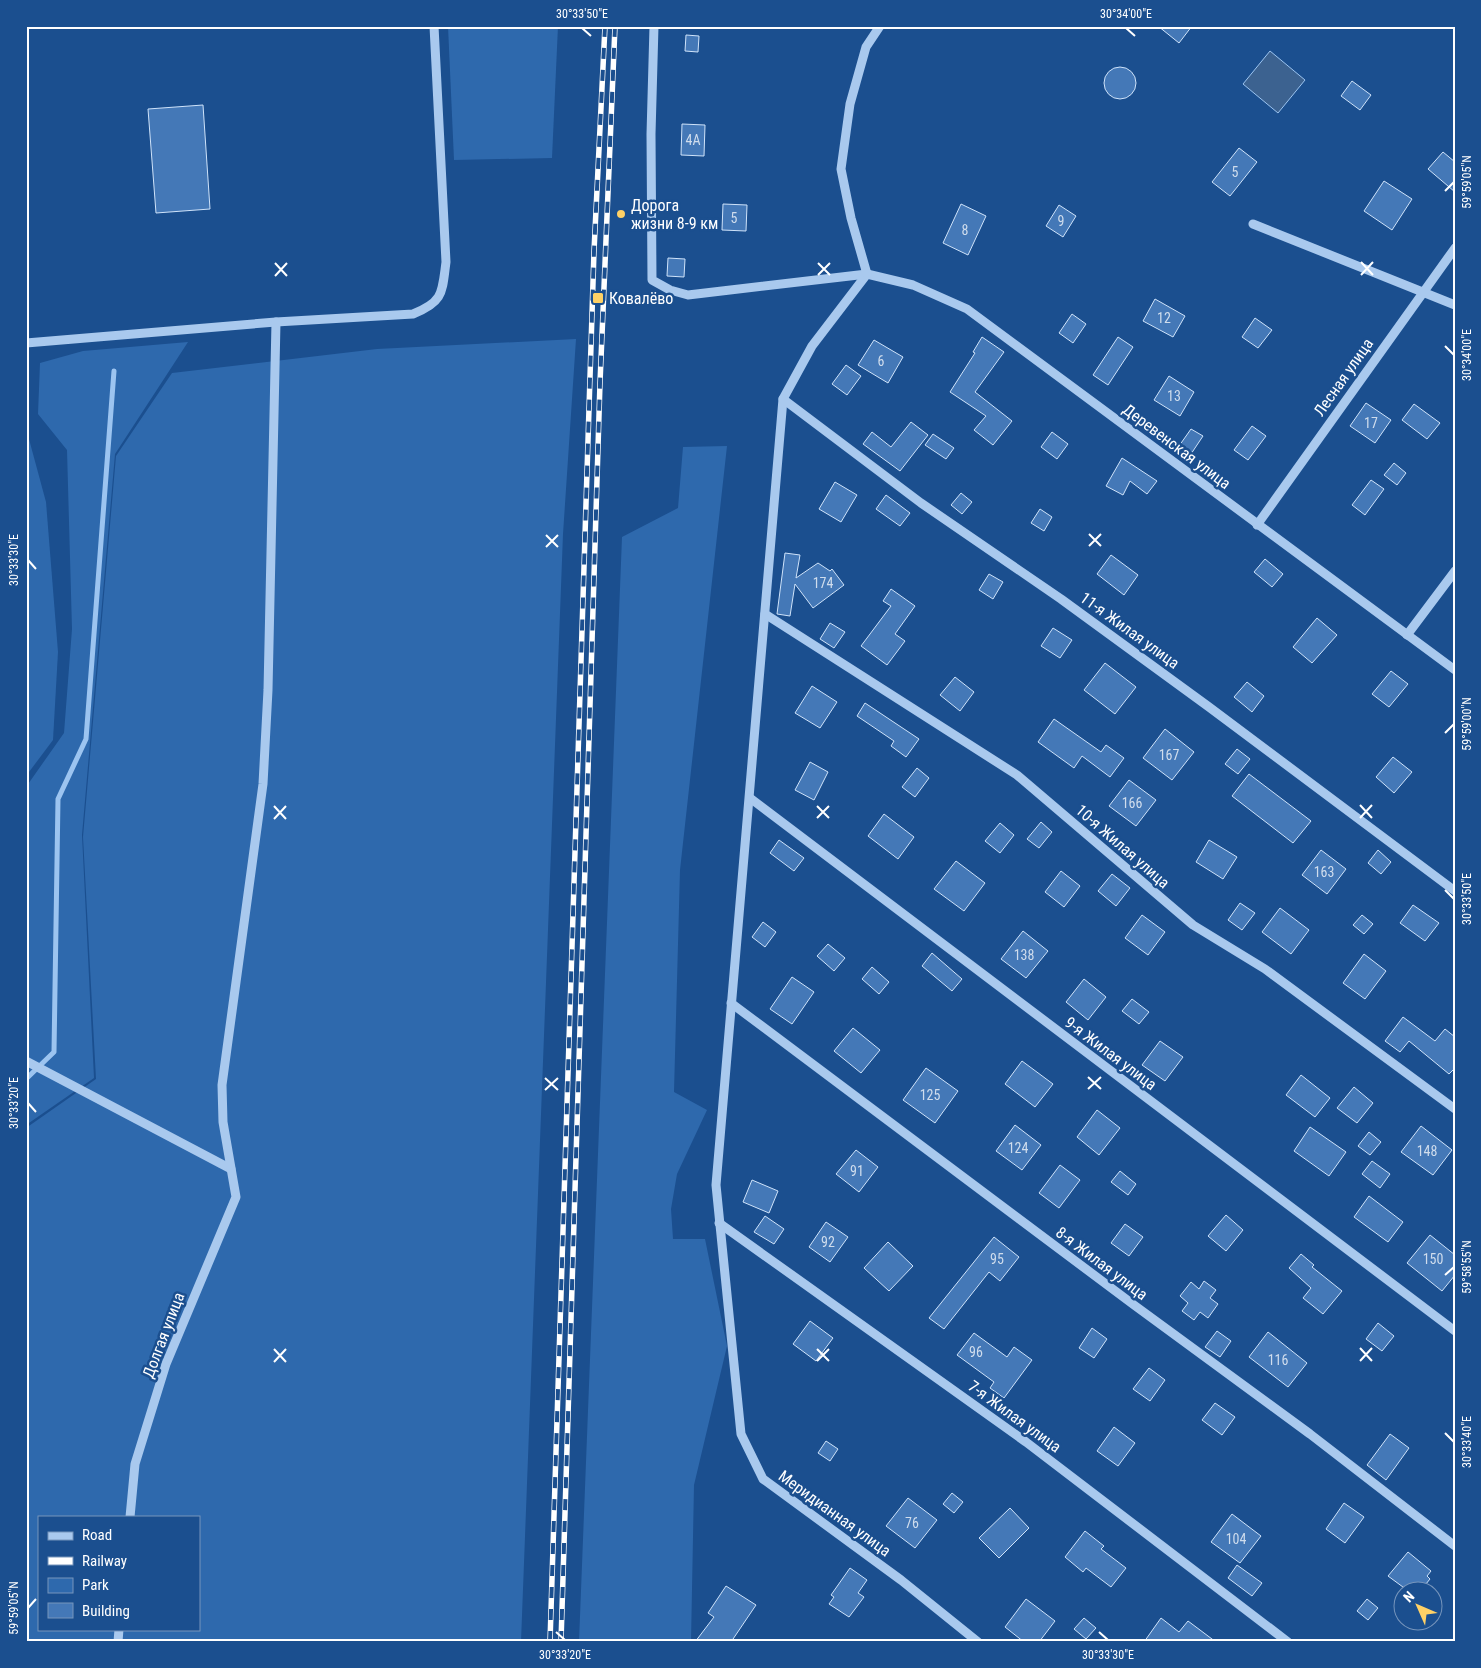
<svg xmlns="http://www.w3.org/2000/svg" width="1481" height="1668" viewBox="0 0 1481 1668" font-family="'Roboto Condensed',sans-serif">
<rect width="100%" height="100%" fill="#1b4f8f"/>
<!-- green -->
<g fill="#2e69ad" fill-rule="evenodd">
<polygon points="448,26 558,26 552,158 454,160"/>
<path d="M 576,339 L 563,534 L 521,1642 L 26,1642 L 26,1128 L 96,1079 L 83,837 L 116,456 L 172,373 L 377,349 ZM 39,1517 L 199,1517 L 199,1629 L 39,1629 Z"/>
<polygon points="188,342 115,454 82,835 94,1078 26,1125 26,787 64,733 72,629 67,450 38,414 40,363 83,351"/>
<polygon points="26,428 46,502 58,652 53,740 26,776"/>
<polygon points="727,446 680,870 674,1092 707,1110 677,1174 671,1209 673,1239 705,1239 727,1346 694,1485 691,1642 579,1642 622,537 678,508 683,447"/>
</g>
<!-- water -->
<polygon fill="#3c6290" stroke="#9cc4f0" points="1270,51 1305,80 1278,113 1243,84"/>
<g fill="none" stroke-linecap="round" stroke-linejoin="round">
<!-- stream -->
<polyline stroke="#9cc4f0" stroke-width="5" points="26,1079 54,1052 58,799 86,739 114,371"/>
</g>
<!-- building -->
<g fill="#4478b7" stroke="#cfe3fa">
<polygon points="1158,26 1192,26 1179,43"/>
<polygon points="686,35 699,36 698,52 685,51"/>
<circle cx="1120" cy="83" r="16"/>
<polygon points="1352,81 1371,95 1360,110 1341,96"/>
<polygon points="203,105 210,209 156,213 148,109"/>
<polygon points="682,124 705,125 704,156 681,155"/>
<polygon points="1239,148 1257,162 1230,196 1212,182"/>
<polygon points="1443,152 1455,162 1455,192 1428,169"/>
<polygon points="1384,181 1412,199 1392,230 1364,211"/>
<polygon points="723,204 747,205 746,231 722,230"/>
<polygon points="961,204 986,216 968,255 943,243"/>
<polygon points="1059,205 1076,216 1063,237 1046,226"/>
<polygon points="668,258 685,259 684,277 667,276"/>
<polygon points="1155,299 1185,316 1173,337 1143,321"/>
<polygon points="1072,314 1086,324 1073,343 1059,333"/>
<polygon points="1255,318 1272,330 1258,348 1242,337"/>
<polygon points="982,337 1004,352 975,392 1012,421 993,445 974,430 986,416 950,392 975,353 973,352"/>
<polygon points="1118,337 1133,347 1108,385 1093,375"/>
<polygon points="874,340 903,357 888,383 858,365"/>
<polygon points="846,365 861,376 847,395 832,384"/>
<polygon points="1169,376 1194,392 1180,416 1154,400"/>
<polygon points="1366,403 1391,420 1375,443 1350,426"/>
<polygon points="1414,404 1440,423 1427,439 1402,420"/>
<polygon points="911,422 928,435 900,471 863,444 872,432 891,447"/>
<polygon points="1252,426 1266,436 1248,460 1234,450"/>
<polygon points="1191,429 1203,436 1191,454 1179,446"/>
<polygon points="1052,432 1068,444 1057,459 1041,447"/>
<polygon points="933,434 954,448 946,459 925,445"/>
<polygon points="1122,458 1157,481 1147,494 1130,481 1123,495 1106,486"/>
<polygon points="1394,463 1406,473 1397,485 1384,475"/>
<polygon points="1371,480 1384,489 1365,515 1352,505"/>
<polygon points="835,482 857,495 841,522 819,509"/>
<polygon points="961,493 972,502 962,514 951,505"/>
<polygon points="886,495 910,513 900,526 876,509"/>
<polygon points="1040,509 1052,517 1044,531 1031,523"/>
<polygon points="785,553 800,555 796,578 818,563 830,571 832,569 844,585 813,608 795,584 790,616 777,614"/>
<polygon points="1111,555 1138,575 1124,595 1097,574"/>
<polygon points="1265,559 1283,574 1272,587 1254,572"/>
<polygon points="989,574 1003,582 993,599 979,590"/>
<polygon points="891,589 915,606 895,634 905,641 887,665 861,646 891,606 883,601"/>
<polygon points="1317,618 1337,635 1312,663 1293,647"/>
<polygon points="830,623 845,632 834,648 820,639"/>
<polygon points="1053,628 1072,640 1060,658 1041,646"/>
<polygon points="1105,663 1136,687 1115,714 1084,690"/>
<polygon points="1391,671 1408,684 1389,707 1372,694"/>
<polygon points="955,677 974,692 960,711 940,695"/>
<polygon points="1247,682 1264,696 1252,712 1234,697"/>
<polygon points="812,686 837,702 820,728 795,713"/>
<polygon points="865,703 919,739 906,757 891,746 894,741 857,716"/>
<polygon points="1054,719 1101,752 1106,745 1124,758 1110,777 1082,756 1074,768 1038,742"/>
<polygon points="1165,729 1194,752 1172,780 1143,758"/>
<polygon points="1237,749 1250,759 1238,774 1225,764"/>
<polygon points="1393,757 1412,772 1394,793 1376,777"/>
<polygon points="810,762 828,772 814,800 795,790"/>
<polygon points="917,768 929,778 915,797 902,787"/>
<polygon points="1249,774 1311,821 1293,843 1232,796"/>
<polygon points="1129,780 1156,800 1136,826 1109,806"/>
<polygon points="884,814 914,837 898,859 868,836"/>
<polygon points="1041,822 1052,832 1039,848 1027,839"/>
<polygon points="1000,823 1014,835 1000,853 985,841"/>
<polygon points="779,840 804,858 794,871 770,853"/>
<polygon points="1209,840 1237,857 1223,879 1196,862"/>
<polygon points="1321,850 1346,869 1327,894 1302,875"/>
<polygon points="1378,850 1391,862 1381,874 1368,863"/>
<polygon points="956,861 985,883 964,911 934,889"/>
<polygon points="1061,871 1080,886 1064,907 1045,892"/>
<polygon points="1112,874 1130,888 1116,906 1098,891"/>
<polygon points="1240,903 1255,913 1242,930 1228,920"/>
<polygon points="1413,905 1439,923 1425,941 1400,923"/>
<polygon points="1280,908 1309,930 1291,954 1262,932"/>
<polygon points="1142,915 1165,932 1148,955 1125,938"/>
<polygon points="1362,915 1373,924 1364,934 1353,925"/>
<polygon points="763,922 776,932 765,947 752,937"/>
<polygon points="1023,931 1048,951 1026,978 1001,959"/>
<polygon points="828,944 845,958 834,971 817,956"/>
<polygon points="932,953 962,979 952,991 922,966"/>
<polygon points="1364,954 1386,971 1365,999 1343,983"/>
<polygon points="872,967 889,982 879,994 862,979"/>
<polygon points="792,977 814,992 792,1024 770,1009"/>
<polygon points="1084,979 1106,997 1088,1020 1066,1002"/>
<polygon points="1132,999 1149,1012 1139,1024 1122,1011"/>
<polygon points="1403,1017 1435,1041 1445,1029 1455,1037 1455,1068 1449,1074 1409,1041 1400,1052 1385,1041"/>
<polygon points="853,1028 880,1050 861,1073 834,1051"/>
<polygon points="1160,1041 1183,1057 1165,1081 1142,1065"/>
<polygon points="1022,1061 1053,1084 1035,1107 1005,1084"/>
<polygon points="926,1068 958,1091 935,1123 903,1100"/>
<polygon points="1301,1075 1330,1098 1315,1117 1286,1095"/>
<polygon points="1354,1087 1373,1103 1357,1123 1337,1108"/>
<polygon points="1097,1110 1120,1128 1099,1155 1077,1137"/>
<polygon points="1015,1125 1041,1145 1022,1170 996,1151"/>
<polygon points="1421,1126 1452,1150 1433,1175 1401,1152"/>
<polygon points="1310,1127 1346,1152 1329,1176 1294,1151"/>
<polygon points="1369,1132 1381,1142 1370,1155 1358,1146"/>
<polygon points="856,1150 878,1167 859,1192 836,1174"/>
<polygon points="1372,1161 1390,1174 1380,1188 1362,1174"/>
<polygon points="1060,1165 1080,1180 1059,1208 1039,1193"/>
<polygon points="1120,1171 1136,1184 1128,1195 1111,1182"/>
<polygon points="752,1180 778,1191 769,1213 743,1202"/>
<polygon points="1369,1196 1403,1222 1388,1242 1354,1217"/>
<polygon points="1226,1215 1243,1230 1226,1251 1208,1236"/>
<polygon points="765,1216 784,1229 774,1244 754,1232"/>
<polygon points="826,1222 848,1237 830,1262 809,1247"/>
<polygon points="1125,1224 1143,1237 1129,1256 1111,1243"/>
<polygon points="1430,1235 1455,1255 1455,1275 1442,1291 1407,1263"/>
<polygon points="994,1237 1019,1257 1000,1281 989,1272 944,1329 929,1318"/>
<polygon points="888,1242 913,1266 889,1291 864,1268"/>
<polygon points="1301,1254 1314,1265 1312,1267 1342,1291 1323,1314 1303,1298 1311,1288 1289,1268"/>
<polygon points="1204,1281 1216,1290 1210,1298 1218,1304 1208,1318 1200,1312 1194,1320 1182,1311 1188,1303 1180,1296 1191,1282 1199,1289"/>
<polygon points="810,1321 833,1338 816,1361 793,1344"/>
<polygon points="1378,1323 1394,1336 1382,1351 1366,1339"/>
<polygon points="1092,1328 1107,1339 1094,1358 1079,1348"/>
<polygon points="1217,1331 1231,1341 1220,1357 1205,1347"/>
<polygon points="1268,1332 1307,1363 1288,1387 1249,1357"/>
<polygon points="974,1333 1007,1357 1014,1347 1032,1360 1004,1398 990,1388 994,1382 957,1355"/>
<polygon points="1149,1368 1165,1380 1150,1401 1133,1389"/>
<polygon points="1215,1403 1235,1417 1222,1435 1202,1420"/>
<polygon points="1114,1427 1135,1443 1118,1466 1097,1451"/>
<polygon points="1390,1434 1409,1448 1386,1480 1367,1465"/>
<polygon points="826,1441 838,1449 830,1461 818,1453"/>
<polygon points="952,1493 963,1502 954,1513 943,1504"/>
<polygon points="908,1498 937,1520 915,1548 886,1526"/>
<polygon points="1344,1503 1364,1517 1345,1543 1326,1529"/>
<polygon points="1010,1508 1029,1528 999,1558 979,1538"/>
<polygon points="1232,1514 1261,1536 1240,1563 1211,1542"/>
<polygon points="1085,1531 1104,1546 1101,1549 1126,1568 1111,1587 1086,1568 1083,1572 1065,1557"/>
<polygon points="1408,1552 1431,1571 1427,1576 1430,1579 1421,1590 1407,1590 1388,1576"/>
<polygon points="1237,1565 1262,1583 1252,1596 1228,1578"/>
<polygon points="850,1568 867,1580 858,1593 864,1597 849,1617 829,1604 834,1597 831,1595"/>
<polygon points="726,1586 756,1605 731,1642 695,1642 714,1617 708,1613"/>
<polygon points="1026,1599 1055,1621 1039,1642 1024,1642 1005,1627"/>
<polygon points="1367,1599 1378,1608 1368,1620 1357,1611"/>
<polygon points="1084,1618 1096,1628 1086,1639 1074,1629"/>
<polygon points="1161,1618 1179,1632 1188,1621 1216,1642 1144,1642"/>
</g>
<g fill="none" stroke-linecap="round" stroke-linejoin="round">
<!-- minor -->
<g stroke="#a9c9ee" stroke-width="9">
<polyline points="654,26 651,134 652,280 670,290 688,295 867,274 913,285 967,309 1455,670"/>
<polyline points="1253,224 1455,305"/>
<polyline points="867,274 812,346 783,399 716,1185 741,1434 763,1479 901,1580 978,1642"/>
<polyline points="867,274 851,218 841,169 850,104 866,47 880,26"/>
<path d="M 26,343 L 276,322 L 413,314 C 444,302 442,292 446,262 L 434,26"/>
<polyline points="783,399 921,503 1061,599 1209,707 1455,891"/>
<polyline points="1257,525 1455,248"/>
<polyline points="765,614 1017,775 1193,925 1265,969 1455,1109"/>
<polyline points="1407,635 1455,571"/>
<polyline points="750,798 1455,1331"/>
<polyline points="731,1003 1134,1305 1310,1434 1455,1546"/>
<polyline points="26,1061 231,1169"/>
<polyline points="719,1223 1026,1442 1288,1642"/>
<polyline points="130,1517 135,1464 166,1364 236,1197 223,1122 222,1085 263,784 268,690 276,322"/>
<polyline points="118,1642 119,1629"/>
</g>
<!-- rail casing -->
<g stroke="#fff" stroke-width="5.5">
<g id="rail">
<polyline points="550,1642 594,251 605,26"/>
<polyline points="561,1642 600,383 615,26"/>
</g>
</g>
<!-- rail -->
<use href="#rail" stroke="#1b4f8f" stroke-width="4" stroke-dasharray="11" stroke-linecap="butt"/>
</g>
<!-- ticks -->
<path fill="none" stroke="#fff" stroke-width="2" d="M 582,28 L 591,36M 1126,28 L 1135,36M 1445,191 L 1454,182M 1361,262 L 1373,275M 275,263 L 287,276M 818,263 L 830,275M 818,275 L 830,263M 1361,275 L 1373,262M 275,276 L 287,263M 1445,346 L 1454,355M 1089,534 L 1101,546M 546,535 L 558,547M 1089,546 L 1101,534M 546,547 L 558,535M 28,560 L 36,569M 1445,733 L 1454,724M 1360,805 L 1372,818M 274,806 L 286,819M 817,806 L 829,818M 817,818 L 829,806M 1360,818 L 1372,805M 274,819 L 286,806M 1445,890 L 1454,899M 1088,1077 L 1101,1089M 545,1078 L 558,1090M 1088,1089 L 1101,1077M 545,1090 L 558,1078M 28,1103 L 36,1112M 1445,1275 L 1454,1267M 1360,1348 L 1372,1361M 274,1349 L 286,1362M 817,1349 L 829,1361M 817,1361 L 829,1349M 1360,1361 L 1372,1348M 274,1362 L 286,1349M 1445,1433 L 1454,1442M 28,1608 L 36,1599M 556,1632 L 565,1640M 1099,1632 L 1108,1640"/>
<!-- markers -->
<g fill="#ffd166" stroke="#1b4f8f" stroke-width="2">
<circle cx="621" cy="214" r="5"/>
<rect x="592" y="292" width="12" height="12" rx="2.5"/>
</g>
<g text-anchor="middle" stroke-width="5" stroke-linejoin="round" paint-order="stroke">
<!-- number labels -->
<g font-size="14" fill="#d0dded">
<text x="693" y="145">4А</text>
<text x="1235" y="177">5</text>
<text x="734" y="223">5</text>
<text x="1061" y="226">9</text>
<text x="965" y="235">8</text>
<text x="1164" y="323">12</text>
<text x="881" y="366">6</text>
<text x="1174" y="401">13</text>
<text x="1371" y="428">17</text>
<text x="823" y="588">174</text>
<text x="1169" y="760">167</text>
<text x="1132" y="808">166</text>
<text x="1324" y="877">163</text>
<text x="1024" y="960">138</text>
<text x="930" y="1100">125</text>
<text x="1018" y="1153">124</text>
<text x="1427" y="1156">148</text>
<text x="857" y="1176">91</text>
<text x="828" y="1247">92</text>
<text x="997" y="1264">95</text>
<text x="1433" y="1264">150</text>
<text x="976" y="1357">96</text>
<text x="1278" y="1365">116</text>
<text x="912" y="1528">76</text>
<text x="1236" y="1544">104</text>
</g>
<!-- poi labels -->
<g font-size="16" fill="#fff" stroke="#1b4f8f" text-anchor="start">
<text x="631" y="211">Дорога<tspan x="631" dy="18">жизни 8-9 км</tspan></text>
<text x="609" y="304">Ковалёво</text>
</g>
<!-- street labels -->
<g font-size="16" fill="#fff" stroke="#1b4f8f">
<text transform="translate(1343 377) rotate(-55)" y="6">Лесная улица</text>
<text transform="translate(1177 446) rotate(37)" y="6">Деревенская улица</text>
<text transform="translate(1130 630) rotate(36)" y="6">11-я Жилая улица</text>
<text transform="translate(1123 846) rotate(41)" y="6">10-я Жилая улица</text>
<text transform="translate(1111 1053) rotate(37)" y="6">9-я Жилая улица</text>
<text transform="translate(1102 1263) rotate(37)" y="6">8-я Жилая улица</text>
<text transform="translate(163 1335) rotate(-69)" y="6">Долгая улица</text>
<text transform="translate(1015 1416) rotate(36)" y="6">7-я Жилая улица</text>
<text transform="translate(835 1513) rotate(36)" y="6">Меридианная улица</text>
</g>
</g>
<!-- border -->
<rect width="1481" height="1668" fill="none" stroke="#1b4f8f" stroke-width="55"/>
<!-- legend -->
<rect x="38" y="1516" width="162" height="115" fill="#1b4f8f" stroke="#7695bc"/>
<rect x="48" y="1532" width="25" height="8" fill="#a9c9ee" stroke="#7695bc"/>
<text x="82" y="1540" font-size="15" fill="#ffffff">Road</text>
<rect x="48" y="1557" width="25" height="8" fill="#ffffff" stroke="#7695bc"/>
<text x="82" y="1566" font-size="15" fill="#ffffff">Railway</text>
<rect x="48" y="1578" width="25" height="15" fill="#2e69ad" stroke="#7695bc"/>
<text x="82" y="1590" font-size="15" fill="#ffffff">Park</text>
<rect x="48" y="1603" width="25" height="15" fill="#4478b7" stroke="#7695bc"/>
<text x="82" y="1616" font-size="15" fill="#ffffff">Building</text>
<!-- north arrow -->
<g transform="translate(1418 1606) rotate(315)"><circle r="24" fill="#1b4f8f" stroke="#7695bc"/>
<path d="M0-4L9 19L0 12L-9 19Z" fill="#ffd166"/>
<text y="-8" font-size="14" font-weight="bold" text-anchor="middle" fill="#ffffff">N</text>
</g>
<rect x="28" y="28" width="1426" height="1612" fill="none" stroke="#fff" stroke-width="2"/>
<g font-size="12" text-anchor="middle" fill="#fff">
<text x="582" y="18">30°33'50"E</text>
<text x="1126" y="18">30°34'00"E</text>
<text transform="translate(1467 182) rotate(-90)" y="4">59°59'05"N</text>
<text transform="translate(1467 355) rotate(-90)" y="4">30°34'00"E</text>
<text transform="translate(14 560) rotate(-90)" y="4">30°33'30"E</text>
<text transform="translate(1467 724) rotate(-90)" y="4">59°59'00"N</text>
<text transform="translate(1467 899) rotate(-90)" y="4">30°33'50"E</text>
<text transform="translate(14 1103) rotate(-90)" y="4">30°33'20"E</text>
<text transform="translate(1467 1267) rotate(-90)" y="4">59°58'55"N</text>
<text transform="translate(1467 1442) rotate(-90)" y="4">30°33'40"E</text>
<text transform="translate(14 1608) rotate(-90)" y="4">59°59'05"N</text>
<text x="565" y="1659">30°33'20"E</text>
<text x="1108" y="1659">30°33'30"E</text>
</g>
</svg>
